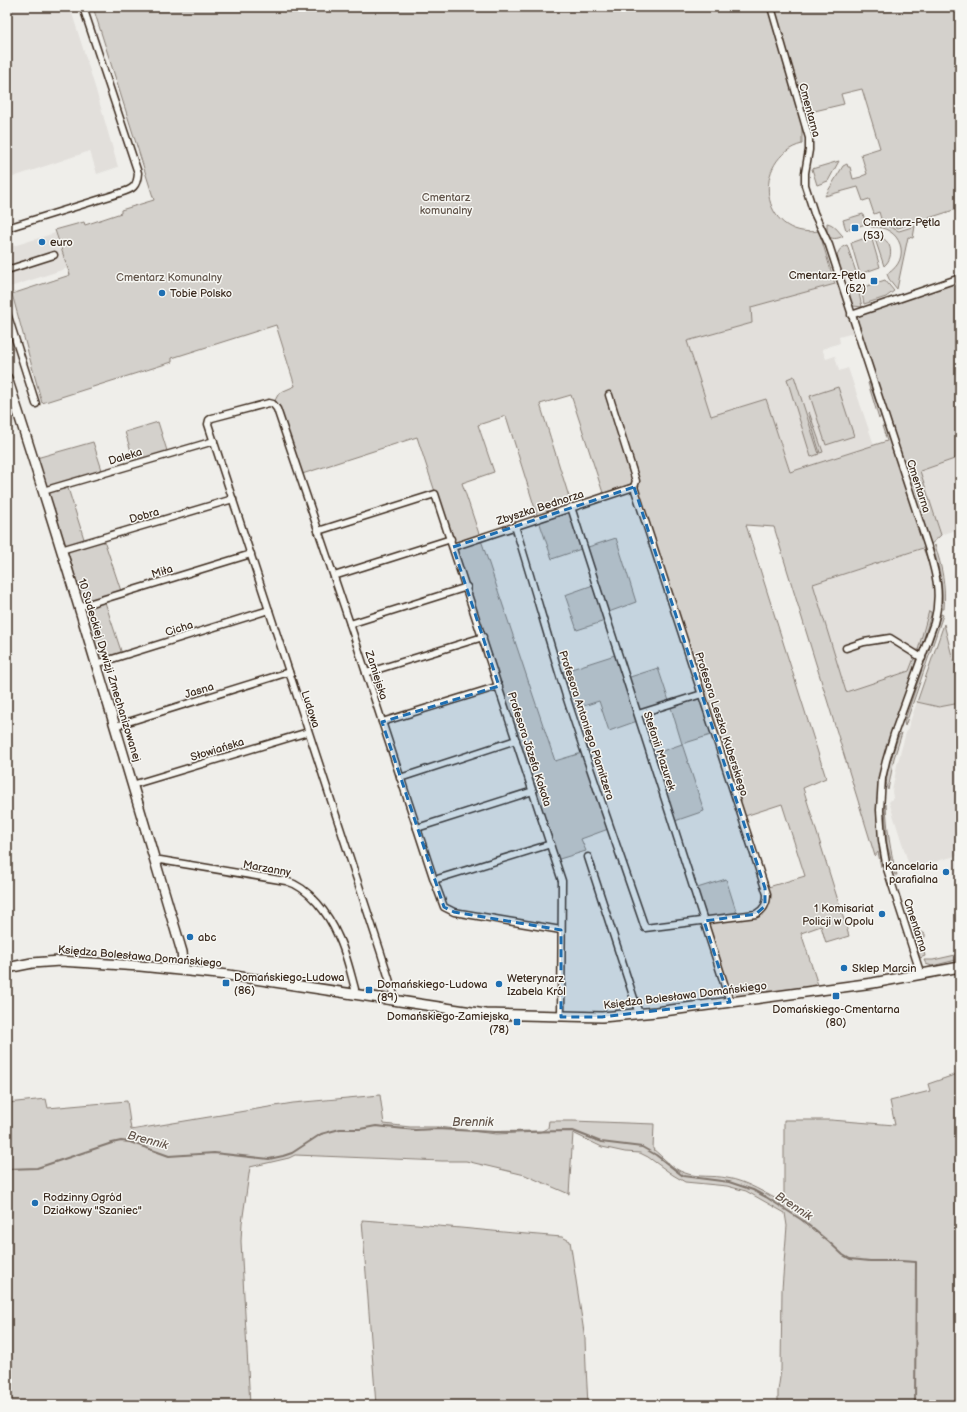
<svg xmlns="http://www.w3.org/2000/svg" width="967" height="1412" viewBox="0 0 967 1412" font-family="'Balsamiq Sans',sans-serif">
<rect width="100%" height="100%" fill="#efeeea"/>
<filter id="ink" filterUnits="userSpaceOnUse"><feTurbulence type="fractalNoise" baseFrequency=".025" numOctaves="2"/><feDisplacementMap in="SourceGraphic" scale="8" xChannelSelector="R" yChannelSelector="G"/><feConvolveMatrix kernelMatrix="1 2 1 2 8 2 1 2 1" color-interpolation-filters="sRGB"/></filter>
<g filter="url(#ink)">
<!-- built -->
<g fill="#e2dfdb">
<polygon points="7,7 70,7 95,87 118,167 97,174 90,151 7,179"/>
<polygon points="55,233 68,268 7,288 7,248"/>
<polygon points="841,282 857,332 839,337 840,343 822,349 826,359 835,356 839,371 848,368 874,445 790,472 766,399 711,416 687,341 752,323 751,307"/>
<polygon points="960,457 960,533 953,531 941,535 920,471"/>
<polygon points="928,547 939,598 918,668 846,693 813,584"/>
<polygon points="917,702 939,707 960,703 960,855 910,868 889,802 893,798 892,791 897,765 905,736"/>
</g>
<!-- green -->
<g fill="#d4d1cc" stroke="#887e75">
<path d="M 93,7 L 960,7 L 960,208 L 898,228 L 881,219 L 879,212 L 874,214 L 869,199 L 863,201 L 858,187 L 825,196 L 843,166 L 847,164 L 848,167 L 850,167 L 853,179 L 861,177 L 862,176 L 867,174 L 861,154 L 880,148 L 862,89 L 841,94 L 844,104 L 802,114 L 802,144 C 751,157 759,240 819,231 L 835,284 L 751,307 L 752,323 L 687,341 L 711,416 L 766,399 L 790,472 L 887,441 L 882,426 L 885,427 L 889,440 L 893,439 L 851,315 L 955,280 L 960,298 L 960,457 L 920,471 L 941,535 L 928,547 L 925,548 L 932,571 L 923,548 L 813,584 L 846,692 L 909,671 L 914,658 L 916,661 L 913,670 L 918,668 L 884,770 L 882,840 L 879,848 L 882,866 L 881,867 L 878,852 L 875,856 L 774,527 L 746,525 L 826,778 L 803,788 L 849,936 L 826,943 L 821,926 L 801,933 L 820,991 L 730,1002 L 694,889 L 726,879 L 738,917 L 763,910 L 765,888 L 805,876 L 782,804 L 742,817 L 714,734 L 682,744 L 704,811 L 672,822 L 651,755 L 682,744 L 670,704 L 638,714 L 640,720 L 609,731 L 599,701 L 571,710 L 559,673 L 618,654 L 627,678 L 658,668 L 670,704 L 701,694 L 634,487 L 604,496 L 571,395 L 540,404 L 585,548 L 616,538 L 636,602 L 606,613 L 608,620 L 577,630 L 565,595 L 596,584 L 584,548 L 552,559 L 538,518 L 506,416 L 478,425 L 494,472 L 462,483 L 555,761 L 585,752 L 611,828 L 581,839 L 586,851 L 556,860 L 417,437 L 299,475 L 273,404 L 279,393 L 295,386 L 276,325 L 172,358 L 172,362 L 42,403 L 12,294 L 70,275 L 55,230 L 84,222 L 85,225 L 121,213 L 121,210 L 154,200 Z"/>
<polygon points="839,161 828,181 817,185 812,169"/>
<polygon points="863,214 866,224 846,230 843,220"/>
<path d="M 827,223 C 834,224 838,231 843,236 C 838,239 831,240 827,235 Z"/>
<path d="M 883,224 L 899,231 L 915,226 L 913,238 L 908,237 L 897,289 L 889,279 L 887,274 C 913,259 901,225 871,227 Z"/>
<polygon points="871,236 880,267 860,274 851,243"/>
<path d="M 874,236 C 891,236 896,256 884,266 Z"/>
<path d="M 847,245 L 857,275 L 845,275 C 835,268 833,249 847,245 Z"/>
<polygon points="885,280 894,291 886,297 864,304 861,288"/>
<polygon points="857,284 862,307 853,306 848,297 851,290"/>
<polygon points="794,376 819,454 811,457 787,379"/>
<polygon points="869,382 881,415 879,419 868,383"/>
<polygon points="838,387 854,436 826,445 810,396"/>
<polygon points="809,412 823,452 820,453 808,413"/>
<polygon points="158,422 168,454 135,464 125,432"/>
<polygon points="93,442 103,473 67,485 85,542 103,537 122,594 104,599 122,654 100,659 66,546 43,491 33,459"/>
<path d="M 935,545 C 942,568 946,585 944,609 L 942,609 C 943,585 940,571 933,548 Z"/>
<polygon points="929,611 931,612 931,615 920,651 918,650"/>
<polygon points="941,614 943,615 905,726 904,722"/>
<polygon points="944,624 953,660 960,672 960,703 939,707 917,702"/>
<path d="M 902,733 L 894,758 L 888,790 C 882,781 895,746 899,735 Z"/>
<path d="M 886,804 C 887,828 890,852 897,875 L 895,875 L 887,844 L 885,807 Z"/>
<polygon points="922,932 925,934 925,937 920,938 925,956 920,958 914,937 918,933"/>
<polygon points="960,954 960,959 932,966 926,964 924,960 933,960"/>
<path d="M 960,1073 L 960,1405 L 778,1405 L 778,1391 L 781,1370 L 782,1289 L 787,1226 L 785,1213 L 746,1191 L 727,1186 L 685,1182 L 673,1175 L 648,1157 L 640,1153 L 625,1152 L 602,1147 L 573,1133 L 569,1194 L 525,1175 L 466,1161 L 442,1161 L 295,1155 L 289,1158 L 250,1167 L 242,1223 L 241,1241 L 250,1405 L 7,1405 L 7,1103 L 46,1099 L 48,1108 L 127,1101 L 131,1130 L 293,1103 L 380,1095 L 384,1124 L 410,1127 L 438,1127 L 496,1134 L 540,1132 L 548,1128 L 549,1121 L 573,1121 L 654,1124 L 653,1149 C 663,1157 672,1169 685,1173 C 698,1178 713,1175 727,1178 C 747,1181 766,1194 784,1203 L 784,1120 L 831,1120 L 895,1125 L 890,1101 L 930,1091 L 928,1084 Z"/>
<path d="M 362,1220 C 429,1224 495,1232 562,1237 L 570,1241 L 585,1339 L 586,1367 L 588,1405 L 376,1405 Z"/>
</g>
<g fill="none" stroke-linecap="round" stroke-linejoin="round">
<!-- stream -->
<polyline stroke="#81766d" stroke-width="2" points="7,1169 37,1168 112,1143 121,1141 130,1142 169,1156 214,1153 269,1159 283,1156 292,1153 321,1134 340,1129 360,1129 376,1126 415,1130 437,1129 495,1132 573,1131 601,1142 642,1147 656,1155 683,1176 729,1182 753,1190 766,1197 802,1220 829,1242 843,1255 850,1259 870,1261 900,1261 916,1262 915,1405"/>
<!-- street casing -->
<g stroke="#3b2a1e" stroke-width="9">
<g id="street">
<path d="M 771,7 L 809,138 L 809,150 L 805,173 L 805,185 L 814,213 L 829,245 L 928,547 C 936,574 942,594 934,623 L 894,734 L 886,761 L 882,778 L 880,810 L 882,840 L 887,869 L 921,975"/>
<path d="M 7,228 L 120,193 C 133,189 137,187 138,173 L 83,7"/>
<polyline points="7,270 54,255"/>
<polyline points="7,313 36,404"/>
<polyline points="851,315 960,278"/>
<polyline points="609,395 636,481 634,487"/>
<polyline points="43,491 214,441"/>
<polyline points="571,507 730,1002"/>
<path d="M 515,526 C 533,583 549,642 567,699 C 592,776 619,852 645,928 L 756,914 C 764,910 767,904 767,894 L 634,487"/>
<polyline points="318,531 435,494 562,881 561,1017"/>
<polyline points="453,547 634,487"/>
<polyline points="61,550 233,499"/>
<polyline points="334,576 451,539"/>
<polyline points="78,607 251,554"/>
<polyline points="350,624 467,587"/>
<polyline points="846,648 864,642 890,638 922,658"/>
<polyline points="96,664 269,610"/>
<polyline points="366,673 483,637"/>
<polyline points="638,714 702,694"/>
<polyline points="382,722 499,686"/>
<polyline points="115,726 289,672"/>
<polyline points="400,778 516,740"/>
<polyline points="132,785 308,732"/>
<polyline points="417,828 533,791"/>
<polyline points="588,857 639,1014"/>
<path d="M 154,859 L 286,881 C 309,887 329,915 338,936 C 346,952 350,971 355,989 L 354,994"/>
<polyline points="434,880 551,844"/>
<polyline points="394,1001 394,995 381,953 208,424 209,420 212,418 269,403 273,404 277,409 350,624 434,880 444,907 454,912 561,930"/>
</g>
</g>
<!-- secondary casing -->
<g stroke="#3b2a1e" stroke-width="12">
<g id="secondary">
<path d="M 7,378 C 69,568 125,760 182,952 L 184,970"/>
<polyline points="7,968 32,963 60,961 140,966 228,975 485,1014 602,1017 656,1012 873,983 960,967"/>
</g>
</g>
<!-- street -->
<use href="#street" stroke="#f6f6f2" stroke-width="6"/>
<!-- secondary -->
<use href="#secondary" stroke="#f6f6f2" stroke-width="9"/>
</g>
</g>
<!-- marked area -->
<path fill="#1f6fb2" fill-opacity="0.2" stroke="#1f6fb2" stroke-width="3" stroke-dasharray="8 5" stroke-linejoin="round" d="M 634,487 L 765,888 L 765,906 L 756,914 L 704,921 L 730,1002 L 602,1017 L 561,1017 L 561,930 L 454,912 L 444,907 L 382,722 L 499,686 L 453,547 Z"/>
<!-- markers -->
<g fill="#1f6fb2" stroke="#f6f6f2" stroke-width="1.5">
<rect x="851" y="224" width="8" height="8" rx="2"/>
<circle cx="42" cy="242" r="4"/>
<rect x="870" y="277" width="8" height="8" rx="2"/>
<circle cx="162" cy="293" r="4"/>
<circle cx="946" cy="872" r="4"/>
<circle cx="882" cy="914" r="4"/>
<circle cx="190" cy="937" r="4"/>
<circle cx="844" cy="968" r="4"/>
<rect x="222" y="979" width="8" height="8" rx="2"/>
<circle cx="499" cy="984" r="4"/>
<rect x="365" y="986" width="8" height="8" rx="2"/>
<rect x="832" y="992" width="8" height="8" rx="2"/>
<rect x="513" y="1018" width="8" height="8" rx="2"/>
<circle cx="35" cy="1203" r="4"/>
</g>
<g text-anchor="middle" stroke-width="3" stroke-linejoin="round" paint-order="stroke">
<!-- street labels -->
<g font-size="11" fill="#3b2a1e" stroke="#f6f6f2">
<text transform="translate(810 110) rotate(75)" y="4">Cmentarna</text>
<text transform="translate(125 456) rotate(-17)" y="4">Daleka</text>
<text transform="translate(919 486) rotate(72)" y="4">Cmentarna</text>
<text transform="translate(540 507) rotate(-18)" y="4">Zbyszka Bednorza</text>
<text transform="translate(144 515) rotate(-16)" y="4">Dobra</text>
<text transform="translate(162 571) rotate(-17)" y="4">Miła</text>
<text transform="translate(179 628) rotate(-17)" y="4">Cicha</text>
<text transform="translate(110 670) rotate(73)" y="4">10 Sudeckiej Dywizji Zmechanizowanej</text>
<text transform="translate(377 675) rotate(72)" y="4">Zamiejska</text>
<text transform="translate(199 690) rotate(-17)" y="4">Jasna</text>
<text transform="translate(311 709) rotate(72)" y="4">Ludowa</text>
<text transform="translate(722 724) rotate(72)" y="4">Profesora Leszka Kuberskiego</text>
<text transform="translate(587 725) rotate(72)" y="4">Profesora Antoniego Plamitzera</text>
<text transform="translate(217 749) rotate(-17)" y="4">Słowiańska</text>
<text transform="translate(530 749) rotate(72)" y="4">Profesora Józefa Kokota</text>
<text transform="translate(660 751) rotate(72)" y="4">Stefanii Mazurek</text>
<text transform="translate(267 868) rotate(10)" y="4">Marzanny</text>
<text transform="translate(916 925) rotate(72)" y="4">Cmentarna</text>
<text transform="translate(140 956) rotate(5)" y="4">Księdza Bolesława Domańskiego</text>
<text transform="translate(685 995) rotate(-7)" y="4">Księdza Bolesława Domańskiego</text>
</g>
<!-- park labels -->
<g font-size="11" fill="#61544a" stroke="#f6f6f2">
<text x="446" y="201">Cmentarz<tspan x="446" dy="13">komunalny</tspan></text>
<text x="169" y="281">Cmentarz Komunalny</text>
</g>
<!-- poi labels -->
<g font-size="11" fill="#3b2a1e" stroke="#f6f6f2" text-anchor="start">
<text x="863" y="226">Cmentarz-Pętla<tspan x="863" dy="13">(53)</tspan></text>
<text x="50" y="246">euro</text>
<text x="866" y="279" text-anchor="end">Cmentarz-Pętla<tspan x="866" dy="13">(52)</tspan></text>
<text x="170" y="297">Tobie Polsko</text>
<text x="938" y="870" text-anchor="end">Kancelaria<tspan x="938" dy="13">parafialna</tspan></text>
<text x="874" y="912" text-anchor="end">1 Komisariat<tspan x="874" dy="13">Policji w Opolu</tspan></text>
<text x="198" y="941">abc</text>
<text x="852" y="972">Sklep Marcin</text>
<text x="234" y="981">Domańskiego-Ludowa<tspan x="234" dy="13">(86)</tspan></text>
<text x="507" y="982">Weterynarz<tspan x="507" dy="13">Izabela Król</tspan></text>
<text x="377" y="988">Domańskiego-Ludowa<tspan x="377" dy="13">(89)</tspan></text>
<text x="836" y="1013" text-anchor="middle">Domańskiego-Cmentarna<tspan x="836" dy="13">(80)</tspan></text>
<text x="509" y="1020" text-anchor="end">Domańskiego-Zamiejska<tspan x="509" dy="13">(78)</tspan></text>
<text x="43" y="1201">Rodzinny Ogród<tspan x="43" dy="13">Działkowy "Szaniec"</tspan></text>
</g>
<!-- water labels -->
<g font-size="12" font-style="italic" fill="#64564c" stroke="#f6f6f2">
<text x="473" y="1126">Brennik</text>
<text transform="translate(148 1140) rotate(15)" y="4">Brennik</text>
<text transform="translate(794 1206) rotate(33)" y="4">Brennik</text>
</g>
</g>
<!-- margin -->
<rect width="967" height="1412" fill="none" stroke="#f6f6f2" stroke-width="24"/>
<rect x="12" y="12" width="943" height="1388" fill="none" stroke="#3b2a1e" stroke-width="1.5" filter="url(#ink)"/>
</svg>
